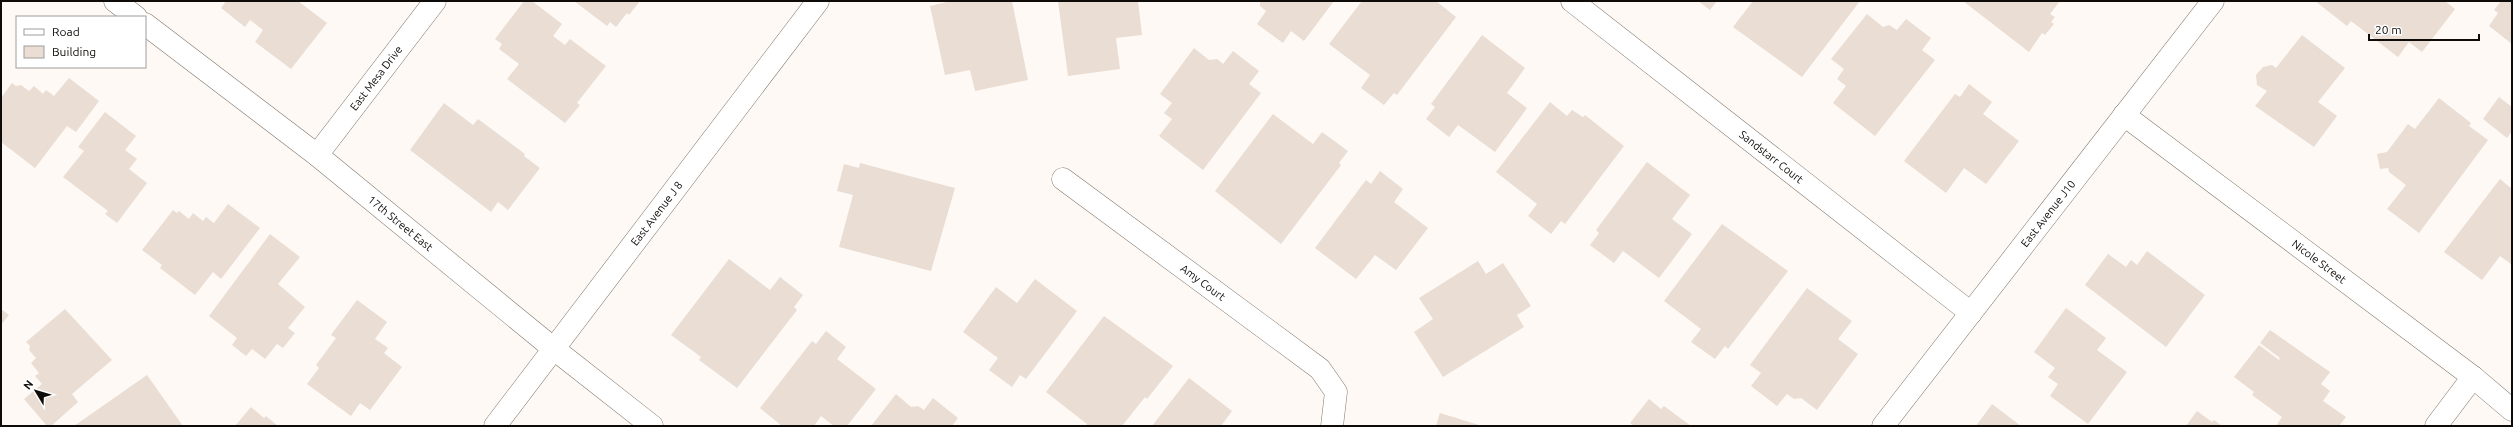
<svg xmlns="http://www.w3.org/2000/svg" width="2513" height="427" viewBox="0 0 2513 427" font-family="Ubuntu,sans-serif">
<rect width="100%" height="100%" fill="#fef9f5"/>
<!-- building -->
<g fill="#eaddd4">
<polygon points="226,1 298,1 327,23 291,69 255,42 263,30 250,20 245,27 221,8"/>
<polygon points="524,1 532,1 562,24 553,36 565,45 570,39 606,66 577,103 580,105 565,123 507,79 519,64 499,49 502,44 495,39"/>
<polygon points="574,1 640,1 629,15 627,13 616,27 610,22 607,26"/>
<polygon points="951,1 1012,1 1028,80 975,91 970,70 945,75 930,6"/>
<polygon points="1058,1 1138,1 1142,35 1116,38 1120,69 1068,76"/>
<polygon points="1260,1 1334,1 1304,41 1291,31 1283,43 1257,24 1266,11 1260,6"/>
<polygon points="1362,1 1436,1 1456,17 1397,95 1394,93 1384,105 1361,88 1370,75 1329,44"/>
<polygon points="1698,1 1717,1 1710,10"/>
<polygon points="1753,1 1860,1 1802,77 1733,27"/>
<polygon points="1963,1 2060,1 2050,14 2055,17 2051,22 2054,24 2045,35 2042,33 2029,52"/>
<polygon points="2315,1 2445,1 2455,9 2422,52 2409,42 2398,57 2351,21 2347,26"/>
<polygon points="2501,1 2512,1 2512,44 2489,26 2498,13 2494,10"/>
<polygon points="1867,14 1883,27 1889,25 1897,30 1906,19 1931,38 1922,50 1935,60 1875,136 1833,103 1846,86 1837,79 1844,69 1831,59"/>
<polygon points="1482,35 1525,68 1507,93 1527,108 1495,152 1458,125 1449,137 1426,119 1435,107 1431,104"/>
<polygon points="2302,35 2345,68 2318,102 2337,116 2314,147 2255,106 2267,91 2257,85 2256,75 2263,67 2272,65 2276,68"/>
<polygon points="1194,48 1209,60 1217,59 1223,64 1233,51 1259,71 1249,84 1261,93 1203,170 1159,136 1172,119 1164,113 1172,103 1160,94"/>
<polygon points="69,78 99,101 76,132 67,126 35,168 1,142 1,98 12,83 16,86 21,85 29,91 34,86 43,94 46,90 54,96"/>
<polygon points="1969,84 1992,102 1983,114 2019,141 1986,184 1964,168 1946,193 1904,161 1955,94 1960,97"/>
<polygon points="2499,97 2512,107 2512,131 2507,138 2483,119"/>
<polygon points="2439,98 2471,123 2469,126 2488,140 2419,233 2387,209 2406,185 2389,172 2388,168 2380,169 2377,154 2387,152 2408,124 2415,129"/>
<polygon points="1550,102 1567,116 1572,110 1583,117 1585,115 1624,146 1565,224 1561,221 1551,234 1528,216 1537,204 1496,172"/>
<polygon points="444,103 473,125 478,119 525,154 524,156 540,168 508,210 498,202 491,212 410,150"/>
<polygon points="105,112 136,136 125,150 137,159 129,169 147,183 117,223 105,214 108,211 63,177 84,151 78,147"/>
<polygon points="1273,114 1313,144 1322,132 1348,151 1339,163 1341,165 1281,244 1215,191"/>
<polygon points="1647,162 1690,195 1672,219 1692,234 1659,278 1623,251 1614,263 1590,245 1599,233 1596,230"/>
<polygon points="860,163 955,188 931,271 839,247 853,195 837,191 844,164 859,168"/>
<polygon points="1380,171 1403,189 1394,202 1428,228 1396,270 1375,255 1356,279 1315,248 1366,180 1371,184"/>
<polygon points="2500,179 2512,189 2512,265 2500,256 2482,280 2444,252"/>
<polygon points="228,204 260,228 221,279 213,272 195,295 160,268 162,265 142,250 173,210 177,213 179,211 189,219 193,213 203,221 206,217 214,223"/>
<polygon points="1722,224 1788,271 1728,349 1725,346 1715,359 1691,342 1701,329 1664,301"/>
<polygon points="270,234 300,257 278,284 305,307 288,328 295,333 283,348 277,344 265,359 252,349 246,356 232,345 237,338 209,316"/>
<polygon points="2147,251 2205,295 2166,347 2085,285 2108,254 2126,267 2131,260 2137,265"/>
<polygon points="729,259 770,290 780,277 803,295 794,307 797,310 737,388 699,360 701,357 671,335"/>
<polygon points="1478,261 1486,274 1503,263 1531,306 1517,315 1524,327 1443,377 1414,332 1433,319 1419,298"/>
<polygon points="1035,279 1077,311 1026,379 1020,375 1012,387 989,370 998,358 963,332 996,287 1017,303"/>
<polygon points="1807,288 1852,321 1838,339 1858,354 1817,410 1801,398 1794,399 1787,394 1777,406 1751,386 1761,373 1750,365"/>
<polygon points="357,300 387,322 375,339 388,348 384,353 402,367 370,410 360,403 351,416 307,384 319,368 316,365 336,338 331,335"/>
<polygon points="2066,308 2106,338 2097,350 2127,372 2088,424 2050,396 2058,384 2048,377 2055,368 2034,352"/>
<polygon points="1,309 9,315 1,325"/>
<polygon points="65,309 112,360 72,394 78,402 51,426 47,426 24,399 42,384 35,376 39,373 31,363 36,358 29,350 30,346 26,342"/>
<polygon points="1104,316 1173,366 1147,399 1145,397 1122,426 1086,426 1087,424 1046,392"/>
<polygon points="2270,330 2330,372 2321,384 2330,391 2323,401 2346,417 2339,426 2276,426 2282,417 2252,395 2254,392 2234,377 2259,345 2279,360 2280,358 2260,343"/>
<polygon points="826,331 846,347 837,359 876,389 847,426 834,426 821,416 814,426 782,426 760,408 812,341 816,344"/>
<polygon points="147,375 183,426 74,426"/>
<polygon points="1189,378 1232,411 1221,426 1152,426"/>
<polygon points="896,394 911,407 918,406 924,410 933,398 958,418 952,426 871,426"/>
<polygon points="1649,399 1661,409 1664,406 1691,426 1634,426 1630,423"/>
<polygon points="1992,404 2021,426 1976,426"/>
<polygon points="251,407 264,418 266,416 278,426 235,426"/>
<polygon points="2197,411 2212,422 2214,420 2222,426 2186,426"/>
<polygon points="1440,413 1482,426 1436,426"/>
</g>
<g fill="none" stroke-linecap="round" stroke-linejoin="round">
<!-- minor casing -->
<g stroke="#80776d" stroke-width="23">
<g id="minor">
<polyline points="115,1 136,17"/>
<path id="s1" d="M 1572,1 L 1971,313"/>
<path id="s2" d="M 145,24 L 317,155 L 554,349 L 652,426"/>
<path id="s3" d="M 2124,115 L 2473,377 L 2512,410"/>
<path id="s4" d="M 317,155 L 435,1"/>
<path id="s5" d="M 1063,179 L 1320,369 L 1336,392 L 1332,426"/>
<path id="s6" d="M 495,426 L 818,1"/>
<path id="s7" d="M 1883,426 L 2213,1"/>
<polyline points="2436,426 2473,377"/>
</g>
</g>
<!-- minor -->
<use href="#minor" stroke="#fff" stroke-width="22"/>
</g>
<g text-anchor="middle" stroke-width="3" stroke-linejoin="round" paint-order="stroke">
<!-- street labels -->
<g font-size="11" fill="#0e0b08" stroke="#fff">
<text dy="4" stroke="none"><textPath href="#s4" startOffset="97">East Mesa Drive</textPath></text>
<text dy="4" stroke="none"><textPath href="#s1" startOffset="253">Sandstarr Court</textPath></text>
<text dy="4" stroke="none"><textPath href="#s7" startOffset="269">East Avenue J10</textPath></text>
<text dy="4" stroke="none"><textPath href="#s6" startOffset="267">East Avenue J 8</textPath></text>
<text dy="4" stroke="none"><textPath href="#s2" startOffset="324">17th Street East</textPath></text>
<text dy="4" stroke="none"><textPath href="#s3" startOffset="244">Nicole Street</textPath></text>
<text dy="4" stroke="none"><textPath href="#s5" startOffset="174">Amy Court</textPath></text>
</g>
</g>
<!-- border -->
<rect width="2513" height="427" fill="none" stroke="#0e0b08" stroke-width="4"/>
<!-- legend -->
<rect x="16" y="16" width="130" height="52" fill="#ffffff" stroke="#9f9d9c"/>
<rect x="24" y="29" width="20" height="6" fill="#ffffff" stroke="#9f9d9c"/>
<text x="52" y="36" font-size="12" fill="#0e0b08">Road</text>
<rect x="24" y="46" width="20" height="12" fill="#eaddd4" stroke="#9f9d9c"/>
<text x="52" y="56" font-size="12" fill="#0e0b08">Building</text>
<!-- north arrow -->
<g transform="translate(36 391) rotate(308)" stroke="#ffffff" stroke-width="3" paint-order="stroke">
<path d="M0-3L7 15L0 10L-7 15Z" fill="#0e0b08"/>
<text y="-6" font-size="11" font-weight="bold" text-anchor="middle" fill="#0e0b08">N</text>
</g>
<!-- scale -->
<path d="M2369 34v6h110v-6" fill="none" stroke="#0e0b08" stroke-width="2"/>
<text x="2375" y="34" font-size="12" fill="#0e0b08" stroke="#ffffff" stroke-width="3" paint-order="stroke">20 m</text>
</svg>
